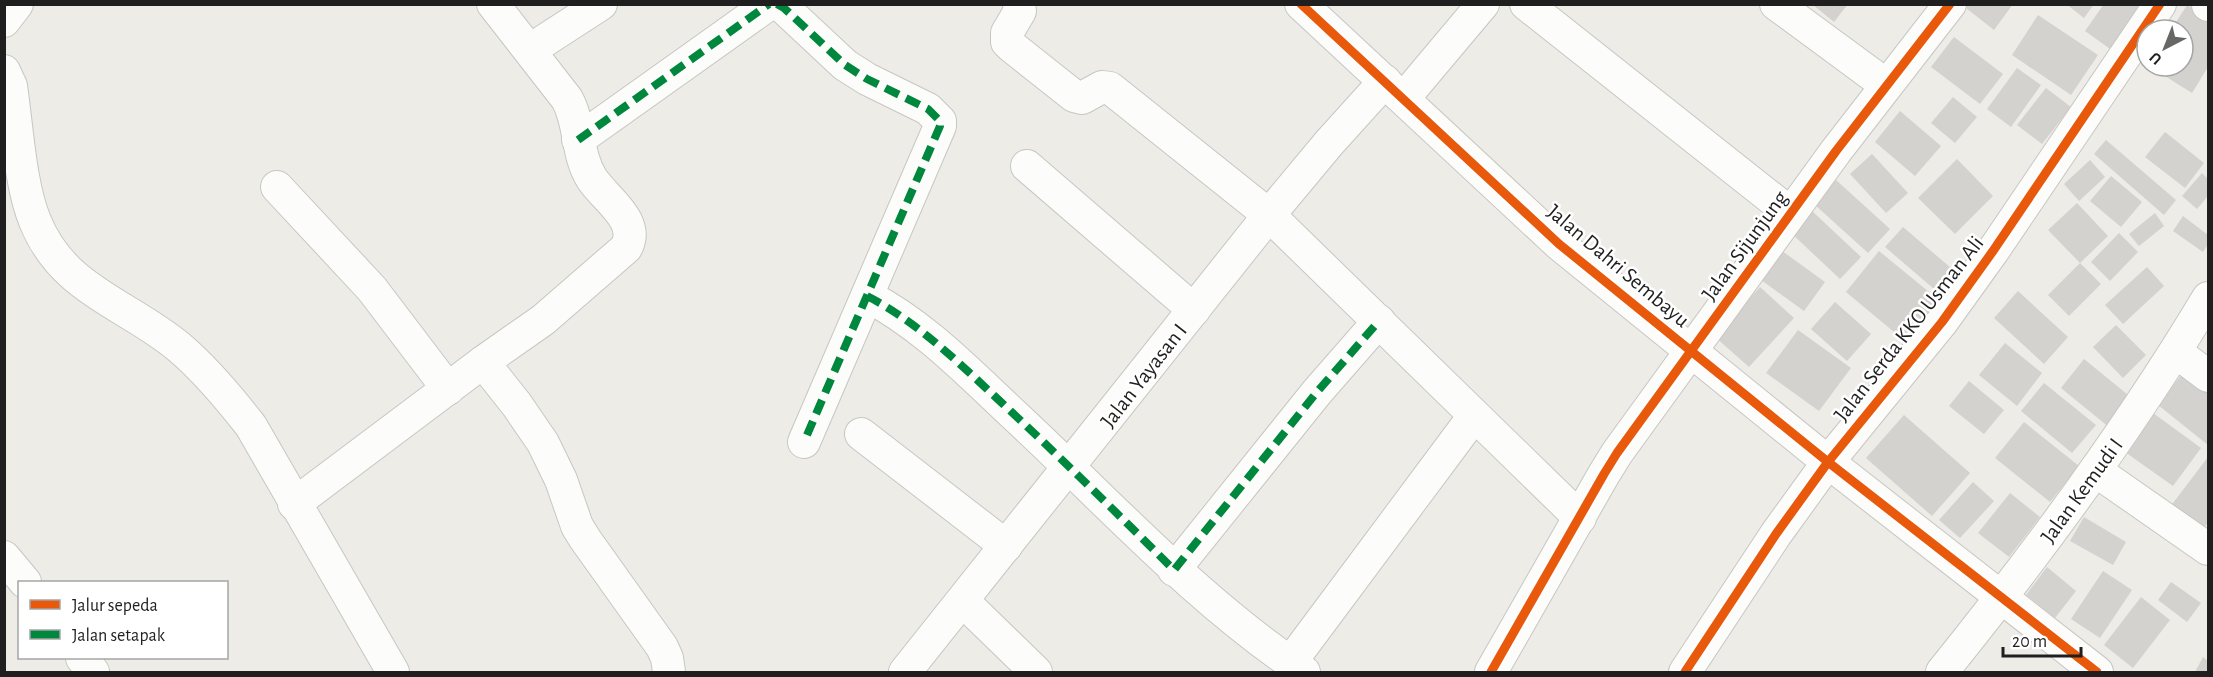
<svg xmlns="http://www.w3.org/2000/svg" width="2213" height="677" viewBox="0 0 2213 677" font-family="'Alegreya Sans',sans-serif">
<rect width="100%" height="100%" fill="#edece7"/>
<!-- building -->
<g fill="#d4d2ce">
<polygon points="1812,4 1848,4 1834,22"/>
<polygon points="1968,4 2013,4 1994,30 1966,8"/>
<polygon points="2066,4 2094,4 2084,18"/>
<polygon points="2104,4 2146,4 2113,51 2085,31"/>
<polygon points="2187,5 2208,18 2208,67 2192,93 2149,66 2183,66 2183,30 2171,30"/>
<polygon points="2038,15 2098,55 2071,95 2012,55"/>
<polygon points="1954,37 2003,74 1980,104 1931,67"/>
<polygon points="2017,68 2041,85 2011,127 1987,109"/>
<polygon points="2046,88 2071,107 2042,144 2017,125"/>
<polygon points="1953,97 1977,117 1955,143 1931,123"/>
<polygon points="1900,111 1941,146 1915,176 1875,142"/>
<polygon points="2165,132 2204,163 2185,188 2145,157"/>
<polygon points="2106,140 2176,200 2164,215 2094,154"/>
<polygon points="1872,154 1908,193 1886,213 1850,174"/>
<polygon points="1957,159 1993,196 1955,234 1918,198"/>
<polygon points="2090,160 2105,177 2079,201 2064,184"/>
<polygon points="2202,173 2208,179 2208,196 2197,209 2182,196"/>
<polygon points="2111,176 2142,202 2121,227 2090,201"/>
<polygon points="1836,180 1890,229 1868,253 1814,204"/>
<polygon points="2077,203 2108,236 2080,263 2101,284 2069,316 2048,295 2080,263 2048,230"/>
<polygon points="1811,210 1861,257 1840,279 1790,232"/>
<polygon points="2155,213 2164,226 2139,246 2129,234"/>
<polygon points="2183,216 2208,235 2208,244 2203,252 2173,231"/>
<polygon points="1903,227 1951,268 1934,289 1885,247"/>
<polygon points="2119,233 2138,252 2110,281 2091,262"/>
<polygon points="1778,248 1825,282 1804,311 1757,277"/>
<polygon points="1879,251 1940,301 1906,342 1846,292"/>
<polygon points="2147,267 2164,286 2123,324 2105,305"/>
<polygon points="1760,287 1794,318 1749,367 1715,337"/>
<polygon points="2018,291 2068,337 2044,364 1994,318"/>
<polygon points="1835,302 1871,334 1847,361 1811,329"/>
<polygon points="2116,325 2146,355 2123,378 2093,347"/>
<polygon points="1798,330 1851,368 1819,411 1766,373"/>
<polygon points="2005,343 2042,373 2017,406 1979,375"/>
<polygon points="2084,359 2133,399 2110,428 2061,388"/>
<polygon points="2185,370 2208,389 2208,445 2158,405"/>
<polygon points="1969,381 2004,410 1984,434 1949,406"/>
<polygon points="2044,383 2096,425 2072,453 2021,411"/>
<polygon points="2153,413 2201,448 2173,486 2125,452"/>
<polygon points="1904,415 1970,473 1932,516 1866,458"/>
<polygon points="2024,422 2079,466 2050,502 1995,458"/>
<polygon points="2208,457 2208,522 2202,531 2170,507"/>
<polygon points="1973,482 1994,501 1960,538 1939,520"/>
<polygon points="2010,493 2040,517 2009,557 1978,533"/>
<polygon points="2084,517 2126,542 2113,565 2070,541"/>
<polygon points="2047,567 2076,591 2055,618 2026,595"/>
<polygon points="2103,571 2132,590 2100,638 2071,619"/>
<polygon points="2171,582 2201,603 2187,622 2158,600"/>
<polygon points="2141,597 2170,620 2133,668 2104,645"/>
<polygon points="2203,657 2208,661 2208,672 2195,672"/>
</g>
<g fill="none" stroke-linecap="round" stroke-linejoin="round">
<!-- minor casing -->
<g stroke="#c6c6c3" stroke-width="34">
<g id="minor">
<polyline points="777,4 784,8 845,65 867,79 928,109 940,121 940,126 804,442"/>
<polyline points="1019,4 1020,11 1007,33 1007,42 1011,46 1074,96 1082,98 1102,87 1110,88 1269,215 1580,518"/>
<polyline points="1301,4 1559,244 1828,462 2097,672"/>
<polyline points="1526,4 1790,213"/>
<polyline points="1776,4 1886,85"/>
<polyline points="2208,4 2208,5"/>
<polyline points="4,21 17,4"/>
<polyline points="530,50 601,4"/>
<path d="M 4,71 L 11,86 C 17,126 20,185 35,221 C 63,291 128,304 180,348 C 207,371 230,399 251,426 L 393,672"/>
<polyline points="1404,98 1483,4"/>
<polyline points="578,140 769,4"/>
<polyline points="1027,166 1194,310"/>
<polyline points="277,187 372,289 448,389"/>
<path d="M 867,296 C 922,324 967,371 1012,413 C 1108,502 1195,599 1304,672"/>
<polyline points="2176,352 2208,376"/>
<polyline points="483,362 517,405 543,443 561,480 577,526 585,539 662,647 667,658 669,672"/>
<polyline points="861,434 1006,546"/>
<polyline points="2096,471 2208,549"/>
<path d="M 294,504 L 483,362 L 543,320 L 626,248 C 641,221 606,200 592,179 C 576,154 581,124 567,99 L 493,4"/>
<polyline points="4,557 25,582"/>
<polyline points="1174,570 1317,392 1379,321"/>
<polyline points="963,601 1036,672"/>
<polyline points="82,658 93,672"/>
<polyline points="1290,663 1474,416"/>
<polyline points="905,672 1269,215 1329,143 1385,81"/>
<polyline points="1491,672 1604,474 1617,453 1836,151 1950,4"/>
<polyline points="1685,672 1776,534 1828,462 1942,322 1993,251 2160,4"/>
<path d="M 1942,672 C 2038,553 2129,430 2208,298"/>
</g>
</g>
<!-- minor -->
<use href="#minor" stroke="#fcfcfb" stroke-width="32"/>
<!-- quiet -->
<g stroke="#00873e" stroke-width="8" stroke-dasharray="15 8" stroke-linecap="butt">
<polyline points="777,4 784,8 845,65 867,79 928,109 940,121 940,126 804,442"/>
<polyline points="578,140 769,4"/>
<path d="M 867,296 C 918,322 961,365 1003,404 C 1061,458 1118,514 1174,570 L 1317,392 L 1379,321"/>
</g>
<!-- cycleway casing -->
<g stroke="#fff" stroke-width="13">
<g id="cycleway">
<polyline points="1301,4 1559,244 1828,462 2097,672"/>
<polyline points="1491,672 1604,474 1617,453 1836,151 1950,4"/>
<polyline points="1685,672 1776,534 1828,462 1942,322 1993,251 2160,4"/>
</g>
</g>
<!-- cycleway -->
<use href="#cycleway" stroke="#e8590c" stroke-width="9"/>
</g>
<g text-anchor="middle" stroke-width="5" stroke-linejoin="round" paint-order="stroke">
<!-- street labels -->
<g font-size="22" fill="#1f1f1f" stroke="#fff">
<text transform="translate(1744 245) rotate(-54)" y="8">Jalan Sijunjung</text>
<text transform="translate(1619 265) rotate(40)" y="8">Jalan Dahri Sembayu</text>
<text transform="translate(1908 328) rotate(-52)" y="8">Jalan Serda KKO Usman Ali</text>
<text transform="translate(1143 375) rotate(-52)" y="8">Jalan Yayasan I</text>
<text transform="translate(2081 490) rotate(-54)" y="8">Jalan Kemudi I</text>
</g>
</g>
<!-- border -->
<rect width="2213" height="677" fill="none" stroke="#1f1f1f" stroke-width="12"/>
<!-- legend -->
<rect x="18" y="581" width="210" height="78" fill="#ffffff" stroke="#a5a5a5" stroke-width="1.5"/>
<rect x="30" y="600" width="30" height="9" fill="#e8590c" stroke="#a5a5a5" stroke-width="1.5"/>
<text x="72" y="611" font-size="18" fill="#1f1f1f">Jalur sepeda</text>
<rect x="30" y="630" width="30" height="9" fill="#00873e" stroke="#a5a5a5" stroke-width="1.5"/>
<text x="72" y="641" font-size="18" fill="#1f1f1f">Jalan setapak</text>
<!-- north arrow -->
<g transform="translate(2165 48) rotate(222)"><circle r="28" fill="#ffffff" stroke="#a5a5a5" stroke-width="1.5"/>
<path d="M0-4.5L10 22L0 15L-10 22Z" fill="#676765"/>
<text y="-9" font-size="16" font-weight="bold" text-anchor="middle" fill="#1f1f1f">U</text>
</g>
<!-- scale -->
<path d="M2003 647v9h78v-9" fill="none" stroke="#1f1f1f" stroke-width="3"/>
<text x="2012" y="647" font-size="18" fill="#1f1f1f" stroke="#ffffff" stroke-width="4.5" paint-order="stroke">20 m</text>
</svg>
